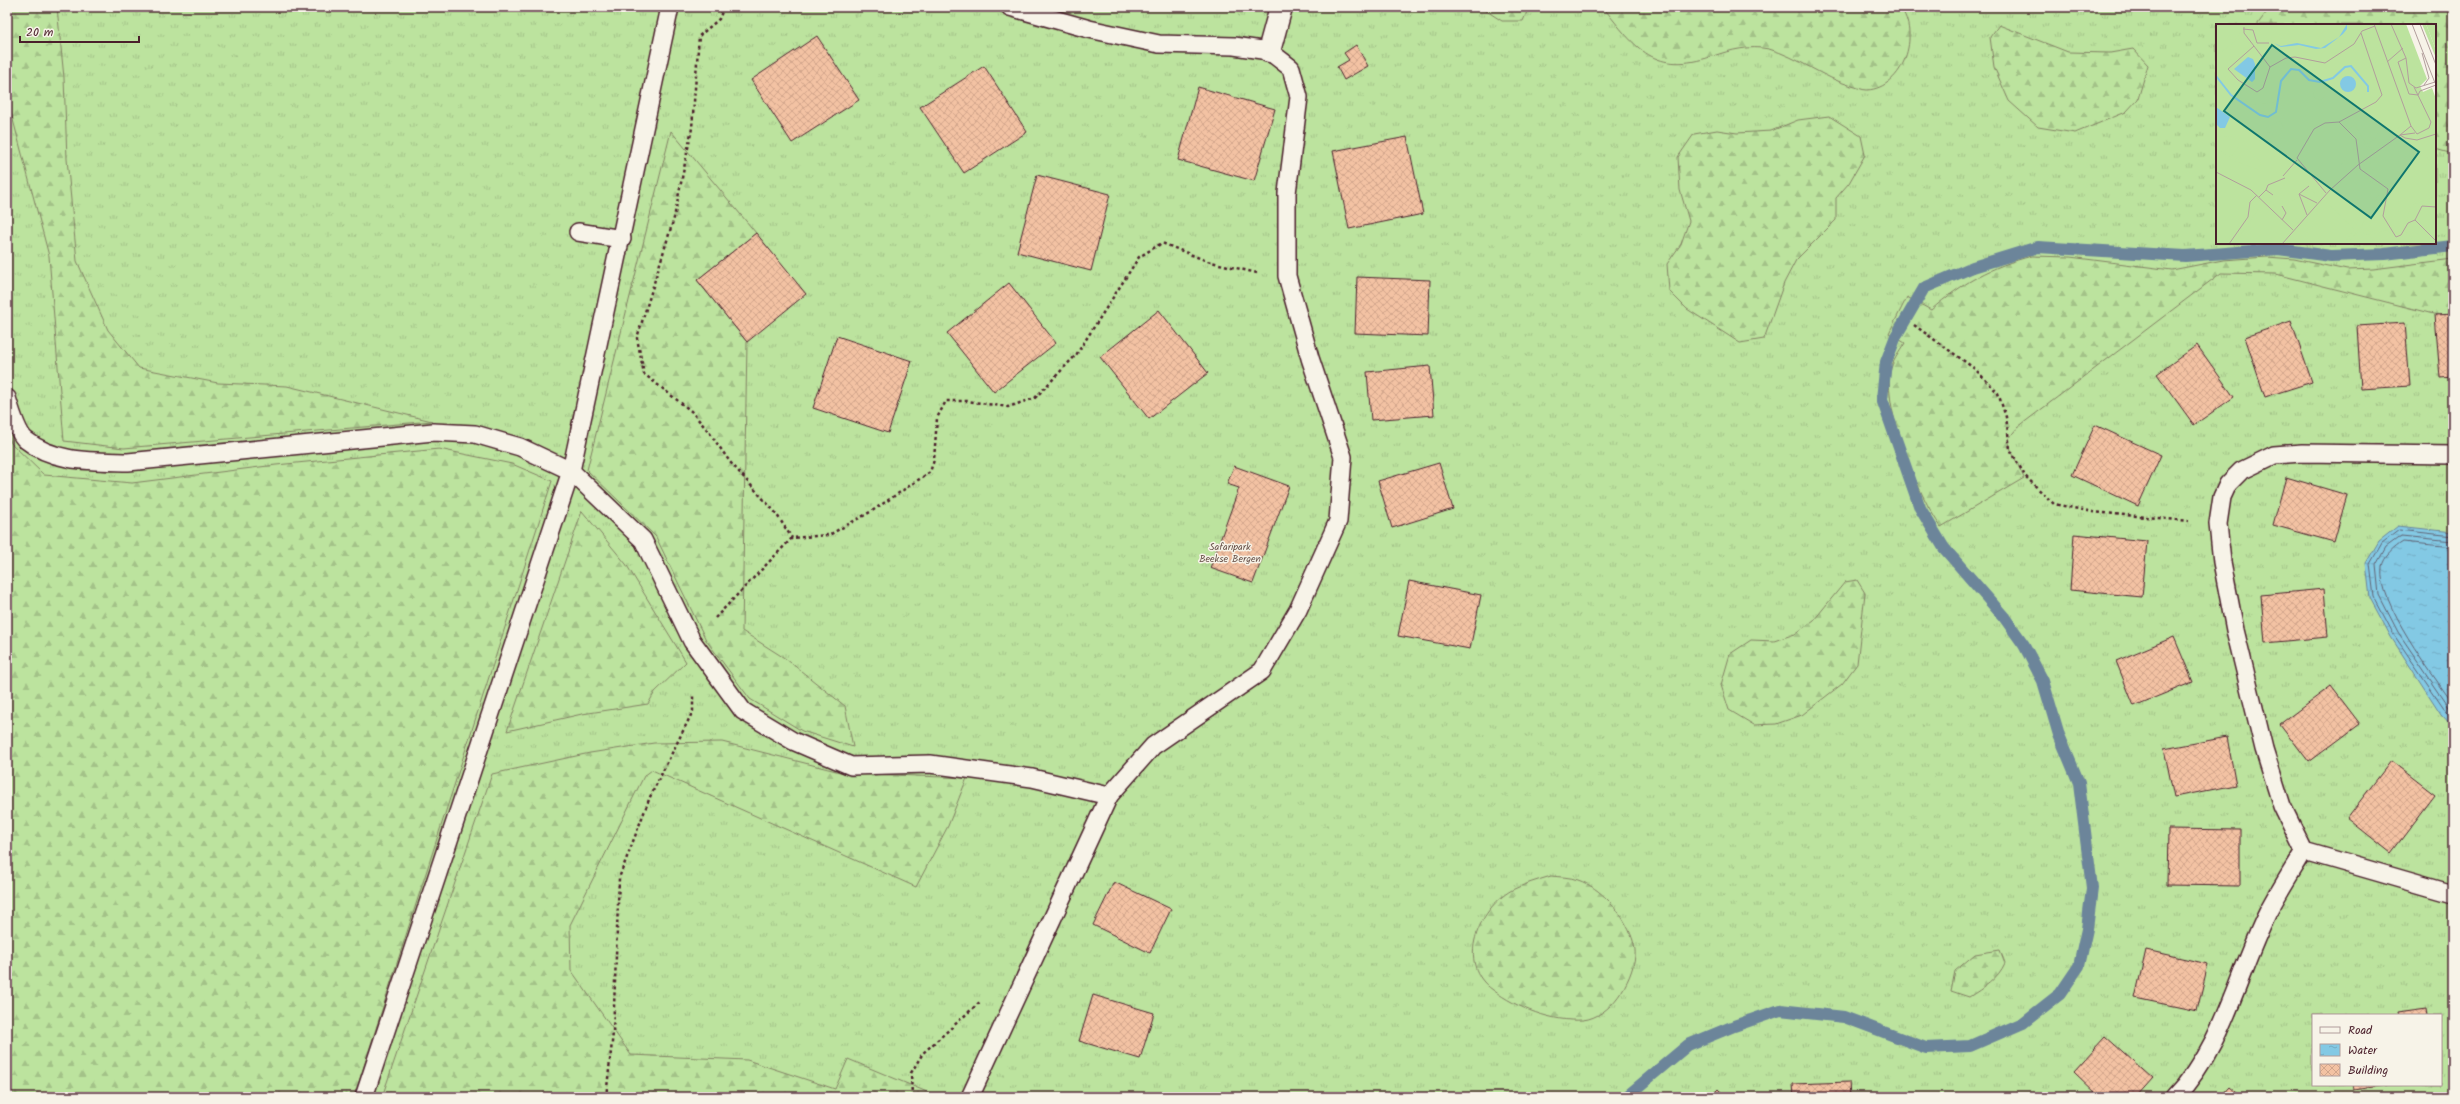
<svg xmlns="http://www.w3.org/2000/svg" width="2460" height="1104" viewBox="0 0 2460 1104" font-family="Kalam,sans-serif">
<defs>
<pattern id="grass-tufts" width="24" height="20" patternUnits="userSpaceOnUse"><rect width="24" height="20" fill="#bce39e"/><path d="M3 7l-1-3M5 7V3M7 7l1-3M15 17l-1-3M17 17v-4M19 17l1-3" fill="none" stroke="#a3c288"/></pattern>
<pattern id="forest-firs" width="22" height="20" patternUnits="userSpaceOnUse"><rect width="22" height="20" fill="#bce39e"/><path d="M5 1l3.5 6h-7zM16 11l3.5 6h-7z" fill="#a3c288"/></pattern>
<pattern id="water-ripples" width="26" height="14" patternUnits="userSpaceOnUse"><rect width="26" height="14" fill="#83c9e4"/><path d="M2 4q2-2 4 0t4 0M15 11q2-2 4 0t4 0" fill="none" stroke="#73acc4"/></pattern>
<pattern id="building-cross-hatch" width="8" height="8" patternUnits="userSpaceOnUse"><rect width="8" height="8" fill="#f3c2a3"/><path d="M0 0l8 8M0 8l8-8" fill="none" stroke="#d2a68c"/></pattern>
</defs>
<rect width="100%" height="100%" fill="#f7f3e8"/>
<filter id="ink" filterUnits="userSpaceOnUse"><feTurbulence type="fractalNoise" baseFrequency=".025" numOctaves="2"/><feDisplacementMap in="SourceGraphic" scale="8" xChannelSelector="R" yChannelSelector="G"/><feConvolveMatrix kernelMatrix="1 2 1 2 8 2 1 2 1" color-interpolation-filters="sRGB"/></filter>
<g filter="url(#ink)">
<!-- grass -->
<path fill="url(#grass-tufts)" stroke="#838164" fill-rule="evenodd" d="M 7,7 L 2453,7 L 2453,1097 L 7,1097 ZM 2217,25 L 2435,25 L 2435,243 L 2217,243 ZM 2313,1015 L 2441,1015 L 2441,1085 L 2313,1085 Z"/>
<!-- forest -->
<g fill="url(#forest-firs)" stroke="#838164">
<polygon points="7,7 57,7 64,78 67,159 77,261 108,330 139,368 218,383 287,386 432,421 124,448 64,441 49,256 7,97"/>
<polygon points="1475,7 1529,7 1523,21 1502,21 1485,10"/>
<path d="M 1603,7 L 1900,7 C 1921,34 1904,88 1867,90 C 1862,90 1856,87 1852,86 C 1823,78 1798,57 1769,49 C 1749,45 1731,50 1713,56 C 1655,76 1636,49 1603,7 Z"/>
<polygon points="2276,7 2453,7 2453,154 2435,149 2435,25 2257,25 2266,13"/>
<polygon points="1999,25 2068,52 2110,53 2133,49 2148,65 2138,99 2126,112 2075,133 2038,127 2009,101 1994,67 1990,37"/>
<polygon points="1829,116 1861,136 1865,155 1849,183 1836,198 1836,220 1796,260 1784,283 1764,339 1740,343 1687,309 1669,291 1667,264 1681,244 1689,221 1680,190 1678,157 1694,134 1717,130 1737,133 1771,131 1798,120"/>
<polygon points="671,131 756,233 697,280 747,342 742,631 786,659 845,706 853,747 802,731 750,699 706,640 656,537 587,470"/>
<path d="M 2032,256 L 2070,257 L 2172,270 L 2223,260 L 2267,257 L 2294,259 L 2347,270 L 2373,269 L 2453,259 L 2453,319 L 2276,274 L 2221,273 L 2018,427 L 2008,439 L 2011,450 L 2024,478 L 1941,527 C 1918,495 1884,412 1890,373 C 1892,361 1899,353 1905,343 L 1889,333 L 1907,297 L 1931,310 C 1962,283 1992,266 2032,256 Z"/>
<polygon points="7,429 11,443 44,475 132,483 276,465 439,449 512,464 552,481 354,1097 7,1097"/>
<polygon points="582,511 626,564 686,662 655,692 648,704 582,714 507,731"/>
<polygon points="1857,580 1865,593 1857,664 1842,684 1802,715 1776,724 1754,725 1729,710 1721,685 1730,654 1751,640 1774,641 1795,634 1814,620 1845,582"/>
<polygon points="722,742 844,773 967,778 948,826 916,887 652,770 644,776 570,925 571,970 631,1055 747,1060 835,1089 848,1059 939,1097 382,1097 492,774 590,753 654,743"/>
<path d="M 1551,876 C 1560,877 1570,877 1578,880 C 1590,884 1600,892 1608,900 C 1620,911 1637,939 1635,956 C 1632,981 1611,1017 1583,1020 C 1552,1022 1517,1008 1493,990 C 1455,964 1478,909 1512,890 C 1524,884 1538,880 1551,876 Z"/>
<path d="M 2000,950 L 2005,963 C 1998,979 1983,988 1969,997 L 1951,991 L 1955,971 L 1975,954 Z"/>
</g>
<!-- water -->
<polygon fill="url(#water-ripples)" stroke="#6c859a" points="2398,526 2453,532 2453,727 2441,714 2391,637 2370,598 2366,563 2379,541"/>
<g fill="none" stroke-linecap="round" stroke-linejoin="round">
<!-- shore -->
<g stroke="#616375" stroke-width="1">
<polyline points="2453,536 2399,530 2382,543 2370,564 2374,597 2394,635 2453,721"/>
<polyline points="2453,541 2401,536 2386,547 2376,565 2379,595 2398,632 2453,713"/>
<path d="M 2453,547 L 2403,542 C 2395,547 2383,557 2382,567 C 2377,603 2433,674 2453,704"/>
</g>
<!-- stream -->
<polyline stroke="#6c859a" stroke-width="12" points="1626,1097 1688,1045 1734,1026 1780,1010 1844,1017 1926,1048 1970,1046 2023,1023 2060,994 2079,966 2087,929 2092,888 2079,783 2059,735 2043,681 2024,645 2004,617 1944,548 1920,508 1882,399 1886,362 1896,336 1924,288 1973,267 2038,247 2185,256 2278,249 2331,256 2384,254 2453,246"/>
</g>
<!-- building -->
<g fill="url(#building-cross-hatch)" stroke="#4a1f2b">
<polygon points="817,36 859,100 792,143 751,80"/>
<polygon points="1356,45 1368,66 1344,80 1337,67 1349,60 1344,53"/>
<polygon points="984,66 1027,132 964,173 920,107"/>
<polygon points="1198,87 1275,109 1254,181 1178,160"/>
<polygon points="1407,137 1423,214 1349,229 1333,151"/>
<polygon points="1037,175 1110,194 1091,271 1017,252"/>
<polygon points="756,233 806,294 747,342 697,280"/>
<polygon points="1357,277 1430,280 1428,336 1355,333"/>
<polygon points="1009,283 1056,343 994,392 947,333"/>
<polygon points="1159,310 1208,373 1149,419 1100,357"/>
<polygon points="2453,314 2453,377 2440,378 2435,315"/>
<polygon points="2291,321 2312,382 2265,397 2245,337"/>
<polygon points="2405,323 2410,386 2361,389 2357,326"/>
<polygon points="837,336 912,361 888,433 813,408"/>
<polygon points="2197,345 2234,397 2194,425 2157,374"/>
<polygon points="1430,366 1434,415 1371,420 1367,372"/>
<polygon points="2095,425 2161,455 2138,506 2072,475"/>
<polygon points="1439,463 1453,509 1392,528 1378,481"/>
<polygon points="1234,466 1289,486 1253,583 1210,568 1239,488 1227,484"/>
<polygon points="2286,477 2347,495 2334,542 2273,525"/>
<polygon points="2074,534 2147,541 2142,597 2070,590"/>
<polygon points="1409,581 1481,595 1470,649 1398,636"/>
<polygon points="2324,589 2328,637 2265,643 2261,595"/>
<polygon points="2174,637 2193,682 2134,706 2116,661"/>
<polygon points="2331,686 2360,724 2309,762 2280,724"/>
<polygon points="2227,737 2236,785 2174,797 2164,749"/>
<polygon points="2391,761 2435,795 2391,853 2347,818"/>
<polygon points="2168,829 2240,830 2240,886 2167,885"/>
<polygon points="1114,882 1171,909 1150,953 1093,925"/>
<polygon points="2146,950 2208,964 2197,1011 2135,998"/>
<polygon points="1093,995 1154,1013 1140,1059 1079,1041"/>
<polygon points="2427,1007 2428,1015 2398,1015 2397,1011"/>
<polygon points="2105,1036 2152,1078 2135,1097 2100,1097 2073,1071"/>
<polygon points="1849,1082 1850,1097 1794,1097 1793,1084"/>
<polygon points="2353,1085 2388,1085 2354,1090"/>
<polygon points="2228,1086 2241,1097 2218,1097"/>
<polygon points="1719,1089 1727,1097 1711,1097"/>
</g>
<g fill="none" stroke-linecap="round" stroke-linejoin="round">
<!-- lane casing -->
<g stroke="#4a1f2b" stroke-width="20">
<g id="lane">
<polyline points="578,232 622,239"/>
<path d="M 7,398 C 10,408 18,434 26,440 C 54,463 94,461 128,462 L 433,432 L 475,434 L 520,447 L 571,471 L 643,540 L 692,641 L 743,711 L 793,741 L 851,766 L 930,764 L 1032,778 L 1109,796 L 1153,746 L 1262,671 L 1298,610 L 1338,521 L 1343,457 L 1310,358 L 1287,276 L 1287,193 L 1299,97 L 1291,68 L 1269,51 L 1234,46 L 1159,44 L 1089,29 L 1010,7"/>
<polyline points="2453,455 2302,453 2274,455 2241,471 2228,484 2222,497 2218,524 2222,562 2235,630 2264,749 2282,806 2304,851 2453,894"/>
<polyline points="364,1097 571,471 670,7"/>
<polyline points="970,1097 1109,796"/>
<path d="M 2175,1097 C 2224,1046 2237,974 2268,912 C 2279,891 2292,871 2304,851"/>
</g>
</g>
<!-- street casing -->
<g stroke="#4a1f2b" stroke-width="25">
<polyline id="street" points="1269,51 1281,7"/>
</g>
<!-- path -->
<g stroke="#4a1f2b" stroke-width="2.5" stroke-dasharray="3 3" stroke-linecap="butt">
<polyline points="724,7 719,19 699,36 692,128 674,218 637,338 644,374 691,411 709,432 730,462 775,512 792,538"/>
<polyline points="1914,325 1975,369 1998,393 2006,417 2010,449 2025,476 2054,504 2093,512 2189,521"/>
<polyline points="715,618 792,538 829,535 872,511 930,472 934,460 937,418 946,401 967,401 1008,407 1035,398 1076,355 1139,257 1162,243 1207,261 1257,273"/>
<polyline points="606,1097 613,1033 619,878 650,797 693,711 693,694"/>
<polyline points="912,1097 911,1073 923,1053 980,1002"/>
</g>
<!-- lane -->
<use href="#lane" stroke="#f7f3e8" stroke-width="17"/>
<!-- street -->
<use href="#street" stroke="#f7f3e8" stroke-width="22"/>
</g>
</g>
<g text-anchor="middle" stroke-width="3" stroke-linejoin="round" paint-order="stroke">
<!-- park labels -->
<g font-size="10" fill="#665048" stroke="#f7f3e8">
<text x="1230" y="550">Safaripark<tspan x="1230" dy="12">Beekse Bergen</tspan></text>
</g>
</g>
<!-- overview -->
<g transform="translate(2216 24)">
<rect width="220" height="220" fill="#f7f3e8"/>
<path d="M 0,0 L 190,0 L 211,55 L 204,62 L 207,68 L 216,64 L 220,75 L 220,220 L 0,220 ZM 206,0 L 210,0 L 220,26 L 220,34 Z" fill="#bce39e"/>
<path d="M 0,0 L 29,0 L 18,18 L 0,32 ZM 210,0 L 220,0 L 220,26 ZM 154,5 L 159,7 L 169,35 L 158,39 L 146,9 ZM 170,38 L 174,47 L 162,53 L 159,43 ZM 0,42 L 34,81 L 62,78 L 57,92 L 45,90 L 14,69 L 0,51 ZM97.5 70a5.5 5.5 0 1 1 11 0a5.5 5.5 0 1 1-11 0ZM 4,70 L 25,87 L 24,93 L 14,96 L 0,83 L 0,73 ZM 155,81 L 173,106 L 179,106 L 186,102 L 190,93 L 193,100 L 191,105 L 159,127 L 144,118 L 131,106 L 139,101 L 150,120 L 161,114 L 163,104 L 153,93 L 151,94 L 146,87 ZM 220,87 L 220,108 L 199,115 L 189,112 L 203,110 L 216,104 L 214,90 ZM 64,97 L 68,104 L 62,112 L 51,108 L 50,104 ZM 43,108 L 47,108 L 59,119 L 59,133 L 43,116 ZM 16,112 L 21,116 L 23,122 L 15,133 L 0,125 L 0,113 ZM 137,112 L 141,125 L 141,141 L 121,157 L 120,147 L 126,147 L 125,141 L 138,124 ZM 184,112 L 194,116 L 205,116 L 209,120 L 209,131 L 220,143 L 220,172 L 196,181 L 191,192 L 192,196 L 182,212 L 169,193 L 173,164 L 148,148 L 143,141 ZM 147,124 L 157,128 L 143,138 L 143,125 ZM 31,125 L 45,138 L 43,146 L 19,137 L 26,126 ZM 148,150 L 171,165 L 158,190 L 158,208 L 144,205 L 163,170 L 163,166 ZM 95,164 L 99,170 L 104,166 L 107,171 L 77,204 L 69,196 L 71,189 L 68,182 ZM 49,170 L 55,172 L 53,175 L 61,185 L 65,183 L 68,189 L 66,194 L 47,176 ZM 41,174 L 76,206 L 64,220 L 18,220 L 42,186 L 35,180 ZM 107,175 L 138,205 L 128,220 L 68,220 ZM 171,206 L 180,215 L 186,213 L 189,206 L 200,220 L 131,220 L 142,207 L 153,211 Z" fill="#bce39e"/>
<path d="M 131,0 L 131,5 L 127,10 L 109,24 L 100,25 L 83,21 L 65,23 L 58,19 L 65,22 L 81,19 L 105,24 L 123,13 ZM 32,33 L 37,35 L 39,40 L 39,55 L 36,58 L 18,45 ZM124 60a8 8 0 1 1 16 0a8 8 0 1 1-16 0ZM 0,83 L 14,93 L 9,104 L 4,104 L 0,100 Z" fill="#83c9e4"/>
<path fill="none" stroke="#83c9e4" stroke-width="2" d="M 0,52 L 15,71 L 44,91 L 52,93 L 60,88 L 65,57 L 75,45 L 83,46 L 93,56 L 104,58 L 117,54 L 129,43 L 135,42 L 152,62 L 152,68"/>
<path fill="none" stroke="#b29e9c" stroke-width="1" d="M 158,0 L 195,102 L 201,110 L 213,104 L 215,98 L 198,63M 175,0 L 190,34 L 193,59 L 200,64 L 219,58M 196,0 L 219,59M 204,0 L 220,41M 28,3 L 28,9 L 54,43 L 47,64 L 41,68 L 22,56 L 12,45 L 38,22M 27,5 L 37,6 L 41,19 L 53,19M 206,29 L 213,54 L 208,61M 190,34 L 182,38 L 193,70 L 202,71 L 204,67 L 220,61M 171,38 L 187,24M 54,43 L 70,34 L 79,33 L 109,39 L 138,20 L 146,7 L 159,2M 123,98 L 160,78 L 166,71 L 145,9M 195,102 L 184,111 L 199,109M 0,148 L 35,166 L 77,206M 67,152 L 81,136M 50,166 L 52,161 L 69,154M 110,169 L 81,134 L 98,105 L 109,99 L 123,98 L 140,115 L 144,145 L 172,165 L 167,192 L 180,213 L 185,211 L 192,199 L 199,196 L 206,182 L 220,183M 83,170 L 91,191M 83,170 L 101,179M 83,170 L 93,162M 43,173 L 50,166 L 57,171M 66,182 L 70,189 L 66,196M 199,196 L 220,217M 13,220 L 32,193 L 34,178 L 41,171M 66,220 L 114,166 L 142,141 L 184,111 L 189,114 L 201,116 L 220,110"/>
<path fill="#0f766e" fill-opacity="0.15" stroke="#0f766e" stroke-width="2" d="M 56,21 L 203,128 L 155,194 L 8,87 Z"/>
<rect width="220" height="220" fill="none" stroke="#4a1f2b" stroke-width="2"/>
</g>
<!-- margin -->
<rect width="2460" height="1104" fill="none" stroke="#f7f3e8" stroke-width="24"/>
<rect x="12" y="12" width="2436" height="1080" fill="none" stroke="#4a1f2b" stroke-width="1.5" filter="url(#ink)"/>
<!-- legend -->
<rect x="2312" y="1014" width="130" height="72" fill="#f7f3e8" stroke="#b29e9c"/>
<rect x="2320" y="1027" width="20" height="6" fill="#f7f3e8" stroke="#b29e9c"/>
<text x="2348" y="1034" font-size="12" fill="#4a1f2b">Road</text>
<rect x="2320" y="1044" width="20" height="12" fill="url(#water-ripples)" stroke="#b29e9c"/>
<text x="2348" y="1054" font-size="12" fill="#4a1f2b">Water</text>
<rect x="2320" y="1064" width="20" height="12" fill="url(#building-cross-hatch)" stroke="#b29e9c"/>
<text x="2348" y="1074" font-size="12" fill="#4a1f2b">Building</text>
<!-- scale -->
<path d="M20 36v6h119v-6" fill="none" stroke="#4a1f2b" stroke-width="2"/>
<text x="26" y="36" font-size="12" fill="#4a1f2b" stroke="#f7f3e8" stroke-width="3" paint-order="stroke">20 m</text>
</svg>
